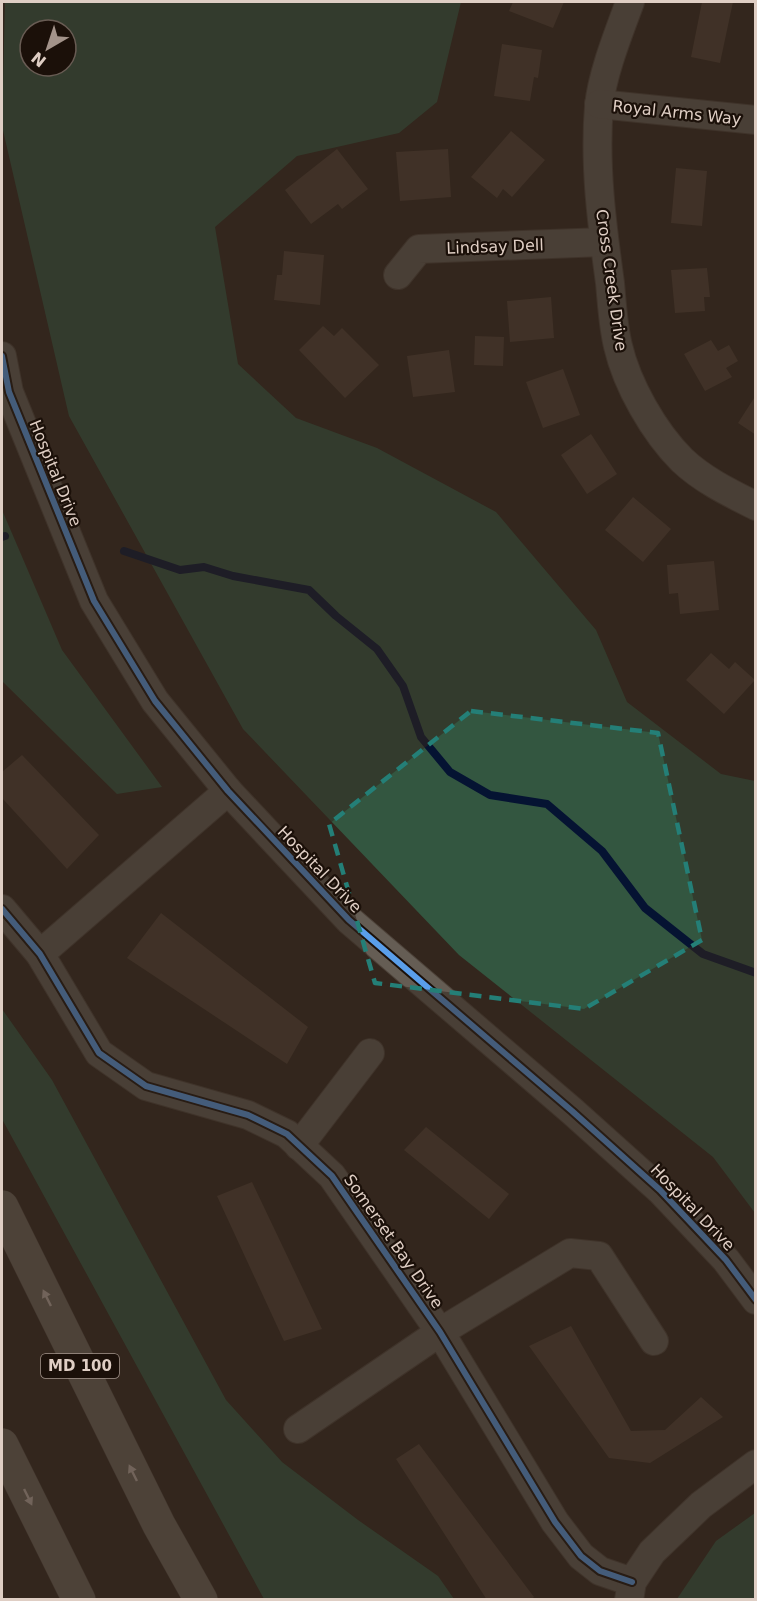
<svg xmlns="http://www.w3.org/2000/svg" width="757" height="1601" viewBox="0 0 757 1601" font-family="'DejaVu Sans',sans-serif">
<rect width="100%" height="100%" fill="#33261d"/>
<!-- green -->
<g fill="#335640" fill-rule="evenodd">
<path d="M 5,2 L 461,2 L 437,102 L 399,133 L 297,156 L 215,227 L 238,364 L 296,418 L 377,448 L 496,512 L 596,630 L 627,702 L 721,774 L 755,781 L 755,1213 L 713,1157 L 459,955 L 243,729 L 69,416 L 2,126 ZM 30,30 L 66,30 L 66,66 L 30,66 Z"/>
<polygon points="2,510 62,650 162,787 117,794 3,682 2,683"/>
<polygon points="2,1009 52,1080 226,1400 282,1462 358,1520 438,1576 454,1599 264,1599 2,1119"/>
<polygon points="755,1513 755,1599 677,1599 716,1541"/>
</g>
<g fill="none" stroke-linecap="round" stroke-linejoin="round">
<!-- stream -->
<g stroke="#051332" stroke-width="8">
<polyline points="2,537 5,536"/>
<polyline points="124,551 180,570 204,567 233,576 309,590 336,616 377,649 403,686 421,737 450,772 490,795 547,804 602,851 645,908 703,954 756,973"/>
</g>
</g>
<!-- building -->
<g fill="#503f33">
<polygon points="513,2 564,2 553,28 509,11"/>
<polygon points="702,2 733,2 720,63 691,57"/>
<polygon points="502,44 542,50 538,78 534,77 530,101 494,96"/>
<polygon points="511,131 545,160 512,197 503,189 497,198 471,177"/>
<polygon points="337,149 368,189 342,209 338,204 311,224 285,190"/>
<polygon points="448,149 451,197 400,201 396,152"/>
<polygon points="676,168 707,171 702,226 671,223"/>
<polygon points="284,251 324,255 320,305 274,300 277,275 282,275"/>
<polygon points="707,268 710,297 704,297 705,311 675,313 671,270"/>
<polygon points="551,297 554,338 510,342 507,301"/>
<polygon points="323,326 334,336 342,328 379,365 345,398 299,350"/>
<polygon points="475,336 504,337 503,366 474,365"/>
<polygon points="711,340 718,351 729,345 738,361 726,368 732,377 705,391 684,354"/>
<polygon points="449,350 455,392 413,397 407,356"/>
<polygon points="563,369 580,415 543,428 526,382"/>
<polygon points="756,395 756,435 738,423"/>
<polygon points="591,434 617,474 587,494 561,455"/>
<polygon points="633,497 671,529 643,562 605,530"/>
<polygon points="714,561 719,610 680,614 678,593 669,594 667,565"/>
<polygon points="711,653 729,669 735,662 755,680 724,714 686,680"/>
<polygon points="22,755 99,835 67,869 2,798 2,772"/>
<polygon points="161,913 308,1027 287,1064 127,958"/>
<polygon points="426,1127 509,1194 489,1219 404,1150"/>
<polygon points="252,1182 322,1329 284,1341 217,1196"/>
<polygon points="571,1326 631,1431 665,1430 701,1397 723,1417 650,1463 609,1458 529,1346"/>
<polygon points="419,1444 534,1597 531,1600 487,1600 396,1459"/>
</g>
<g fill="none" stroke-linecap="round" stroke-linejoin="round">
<!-- minor casing -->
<g stroke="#4d4239" stroke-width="30">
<g id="minor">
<path d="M 630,2 C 619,32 602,74 599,106 C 594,165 602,225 610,283 C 612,304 613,326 618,346 C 627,385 654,432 682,460 C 703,480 730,493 756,506"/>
<polyline points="599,104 756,120"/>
<polyline points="398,275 419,249 604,242"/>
<polyline points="2,356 9,392 94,601 155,701 228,791 349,920 572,1111 660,1190 726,1260 756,1300"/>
<polyline points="2,909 40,954 99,1053 146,1086 248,1115 287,1134 332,1176 440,1332 555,1522 581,1556 600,1571 632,1582"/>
<polyline points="40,954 228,791"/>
<polyline points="299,1146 370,1053"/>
<polyline points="298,1429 440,1332 570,1253 599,1256 654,1341"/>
<polyline points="629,1600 632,1582 652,1552 701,1505 756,1464"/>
</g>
</g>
<!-- highway casing -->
<g stroke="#4d4239" stroke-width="34">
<g id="highway">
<polyline points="2,1207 159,1525 201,1600"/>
<polyline points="2,1445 79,1600"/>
</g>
</g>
<!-- minor -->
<use href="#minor" stroke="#655d54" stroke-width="28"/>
<!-- highway -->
<use href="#highway" stroke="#6e645a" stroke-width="33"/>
<!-- cycleway casing -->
<g stroke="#1b1009" stroke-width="10">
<g id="cycleway">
<polyline points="2,356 9,392 94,601 155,701 228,791 349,920 572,1111 660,1190 726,1260 756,1300"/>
<polyline points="2,909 40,954 99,1053 146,1086 248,1115 287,1134 332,1176 440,1332 555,1522 581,1556 600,1571 632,1582"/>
</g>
</g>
<!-- cycleway -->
<use href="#cycleway" stroke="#5a9eea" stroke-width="6"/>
</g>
<!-- one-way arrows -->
<defs><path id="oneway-solid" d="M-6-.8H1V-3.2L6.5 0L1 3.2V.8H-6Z" transform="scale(1.5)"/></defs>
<g fill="#bdaea4">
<use href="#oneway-solid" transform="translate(47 1298) rotate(-116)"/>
<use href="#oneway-solid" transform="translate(133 1473) rotate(-116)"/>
<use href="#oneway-solid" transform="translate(28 1497) rotate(64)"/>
</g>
<!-- marked area -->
<path d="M0 0H757V1601H0ZM 471,711 L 658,733 L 702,940 L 584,1009 L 375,983 L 329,824 Z" fill="#33261d" fill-opacity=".55" fill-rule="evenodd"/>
<path fill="none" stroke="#247f77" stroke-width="4.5" stroke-dasharray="12 8" stroke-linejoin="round" d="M 471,711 L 658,733 L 702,940 L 584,1009 L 375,983 L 329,824 Z"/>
<g text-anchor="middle" stroke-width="4.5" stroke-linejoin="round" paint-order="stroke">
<!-- shield labels -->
<rect fill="#1b1009" stroke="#a4958c" stroke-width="1.5" x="41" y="1354" width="78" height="24" rx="4.5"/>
<g font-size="15" font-weight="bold" fill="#dfcec4">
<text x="80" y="1371">MD 100</text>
</g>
<!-- street labels -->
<g font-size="16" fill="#dfcec4" stroke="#1b1009">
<text transform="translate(677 112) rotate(6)" y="6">Royal Arms Way</text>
<text transform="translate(495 246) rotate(-2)" y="6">Lindsay Dell</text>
<text transform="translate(612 280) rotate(82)" y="6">Cross Creek Drive</text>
<text transform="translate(56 473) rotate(68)" y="6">Hospital Drive</text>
<text transform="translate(320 869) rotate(46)" y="6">Hospital Drive</text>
<text transform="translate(693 1207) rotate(46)" y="6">Hospital Drive</text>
<text transform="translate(394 1241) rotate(55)" y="6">Somerset Bay Drive</text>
</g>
</g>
<!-- border -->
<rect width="757" height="1601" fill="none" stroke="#dfcec4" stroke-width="6"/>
<!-- north arrow -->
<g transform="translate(48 48) rotate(219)"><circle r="28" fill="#1b1009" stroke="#695c54" stroke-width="1.5"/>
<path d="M0-4.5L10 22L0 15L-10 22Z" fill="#a3938a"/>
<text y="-9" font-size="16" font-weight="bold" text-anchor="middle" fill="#dfcec4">N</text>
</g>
</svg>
